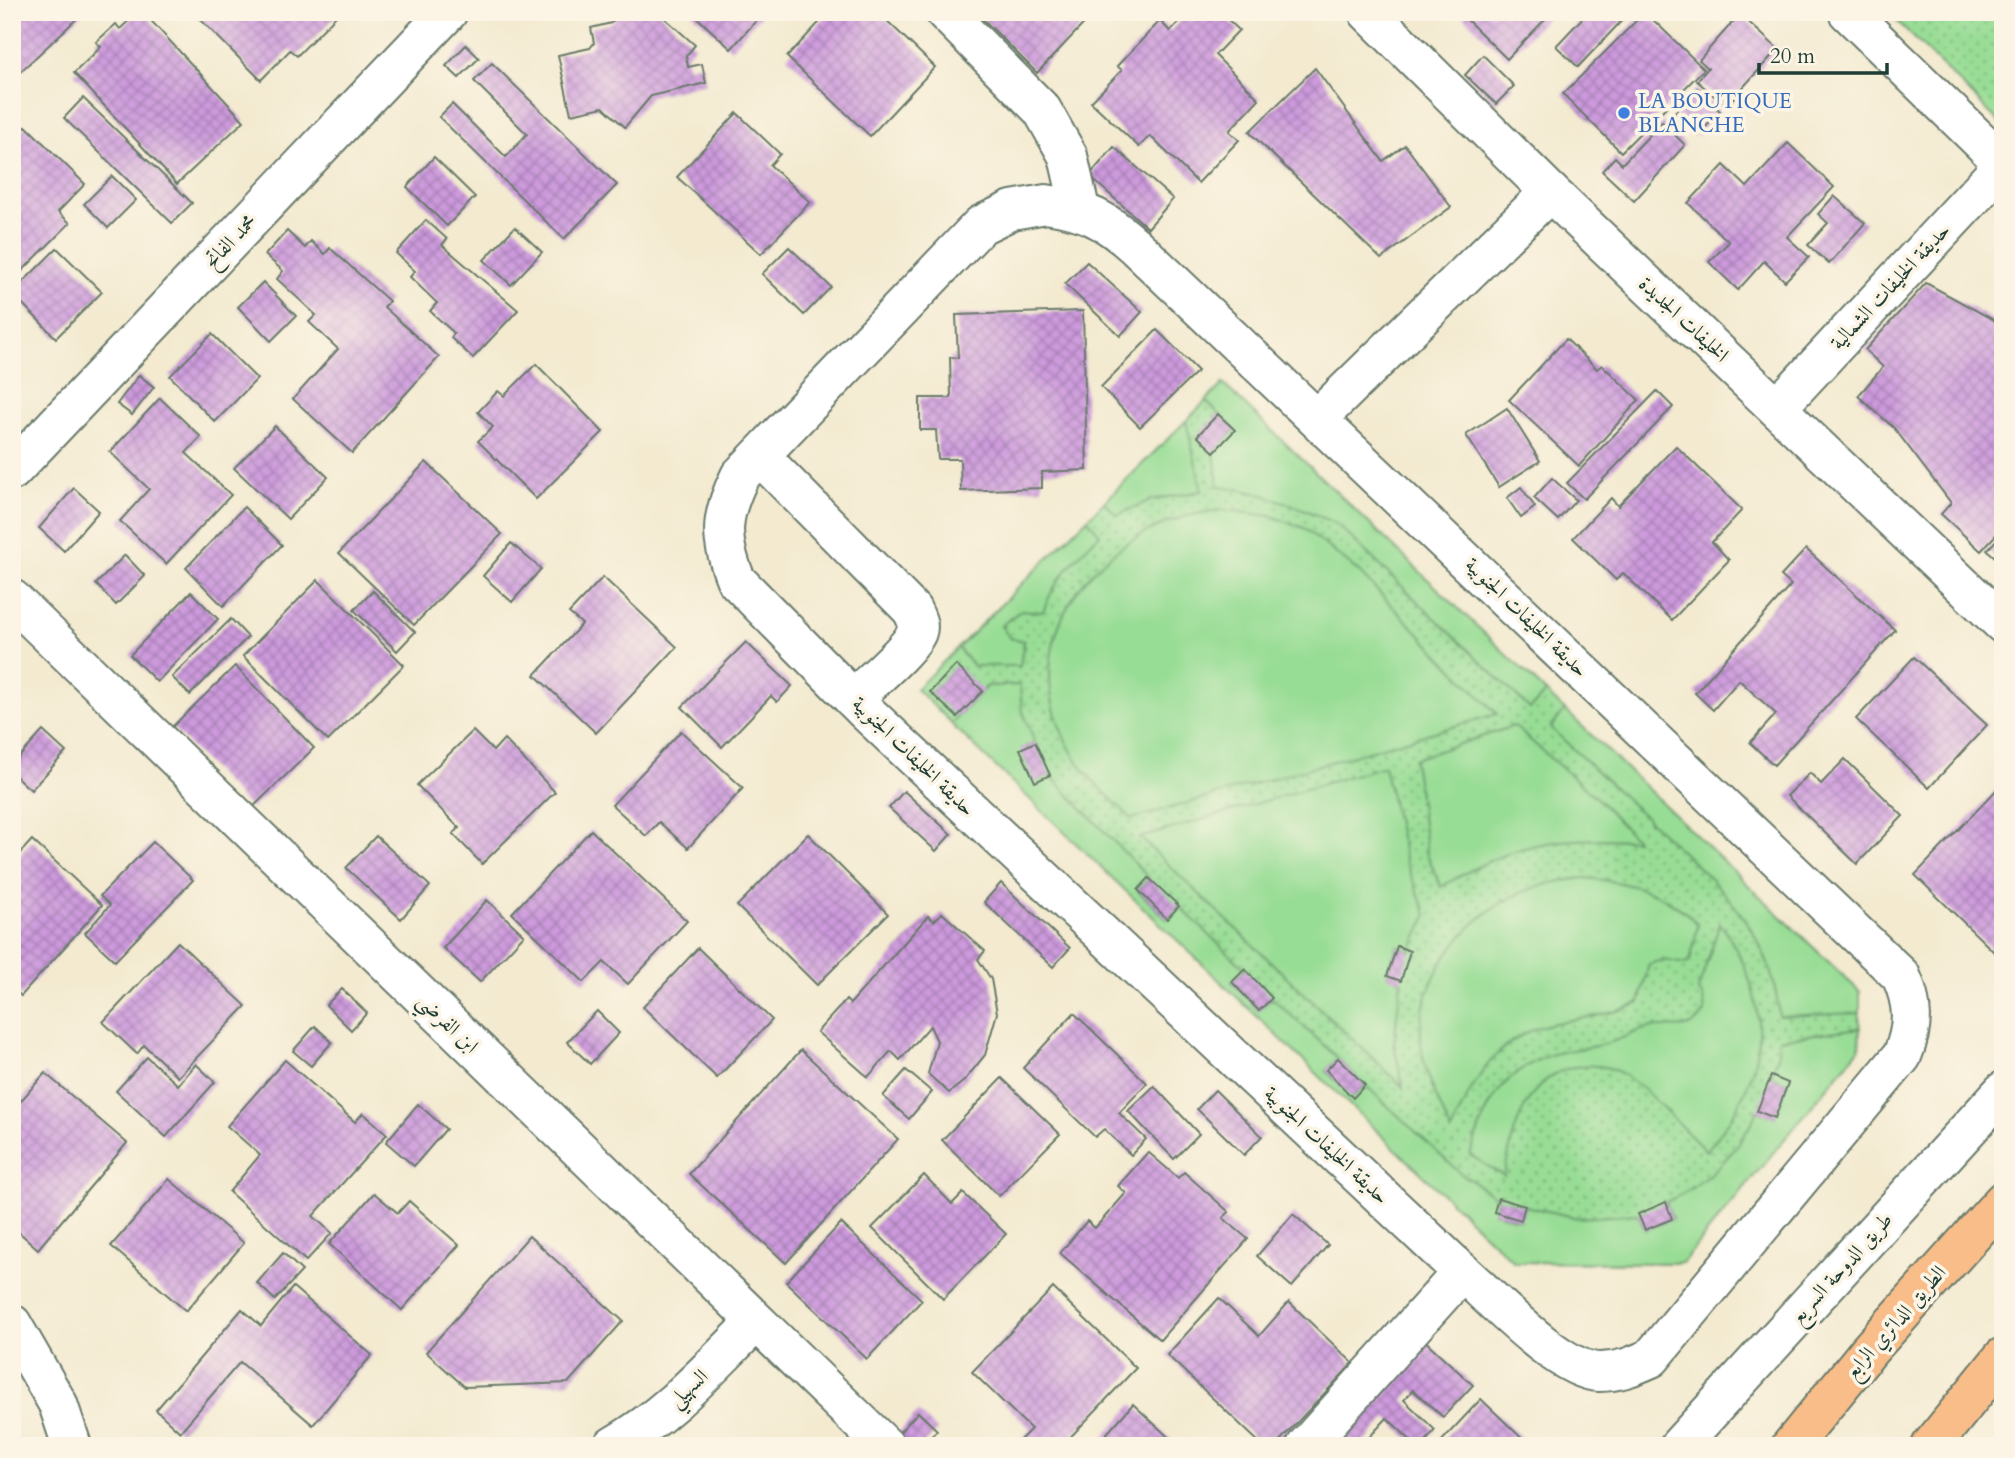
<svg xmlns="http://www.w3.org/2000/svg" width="2015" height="1458" viewBox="0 0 2015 1458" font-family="Cardo,Amiri,serif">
<defs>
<pattern id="park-dots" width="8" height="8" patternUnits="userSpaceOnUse" patternTransform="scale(1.75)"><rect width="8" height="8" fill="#98dd95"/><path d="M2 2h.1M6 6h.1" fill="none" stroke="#7bb47a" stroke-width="1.8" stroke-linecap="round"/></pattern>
<pattern id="building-cross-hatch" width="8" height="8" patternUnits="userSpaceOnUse" patternTransform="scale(1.75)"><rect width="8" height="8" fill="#cd9add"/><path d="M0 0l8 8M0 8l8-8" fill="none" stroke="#a67fb4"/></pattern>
</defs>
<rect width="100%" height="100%" fill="#fcf5e5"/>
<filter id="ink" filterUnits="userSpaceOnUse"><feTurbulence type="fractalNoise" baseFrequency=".0143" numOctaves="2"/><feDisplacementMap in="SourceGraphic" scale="14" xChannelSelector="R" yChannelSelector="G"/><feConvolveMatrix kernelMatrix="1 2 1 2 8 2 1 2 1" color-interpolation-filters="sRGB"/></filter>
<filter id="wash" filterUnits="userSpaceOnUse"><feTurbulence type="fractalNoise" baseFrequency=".00686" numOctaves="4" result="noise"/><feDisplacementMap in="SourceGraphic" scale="28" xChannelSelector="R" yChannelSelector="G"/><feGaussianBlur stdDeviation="1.57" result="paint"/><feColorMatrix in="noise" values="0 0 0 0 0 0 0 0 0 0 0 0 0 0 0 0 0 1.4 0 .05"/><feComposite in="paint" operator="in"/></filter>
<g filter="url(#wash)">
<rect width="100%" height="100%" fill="#f3ead0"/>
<!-- park -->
<g fill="url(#park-dots)" stroke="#5c8d64" stroke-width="2">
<polygon points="1888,12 2003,12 2003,126"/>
<polygon points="1223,384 1860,992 1859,1049 1682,1263 1514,1262 916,689"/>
</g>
<!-- garden -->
<g fill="#98dd95" stroke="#5c8d64" stroke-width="2">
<path d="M 1223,384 L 1546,692 L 1530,709 L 1338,525 C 1300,506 1261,491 1218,486 L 1214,452 L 1235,430 L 1206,401 Z"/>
<polygon points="1186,421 1202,491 1151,500 1117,515 1104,502"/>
<path d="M 1225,510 L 1271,516 L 1304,528 L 1359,572 L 1497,714 L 1132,819 C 1108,796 1082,774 1067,743 C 1009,628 1109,518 1225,510 Z"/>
<path d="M 1087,519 L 1100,534 C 1077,556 1053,581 1043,612 L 1021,610 L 1001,626 L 1010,638 L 1024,641 L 1020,666 L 973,666 L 958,648 Z"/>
<path d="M 1020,685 L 1022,710 L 1035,742 L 1021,749 L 1036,781 L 1050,775 L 1149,878 L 1138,891 L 1167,919 L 1179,906 L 1245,969 L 1232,982 L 1258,1010 L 1272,998 L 1338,1058 L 1326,1071 L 1353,1097 L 1365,1085 L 1460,1173 L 1498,1198 L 1494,1212 L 1520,1220 L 1525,1206 L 1578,1218 L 1638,1214 L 1645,1230 L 1672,1219 L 1666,1202 C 1706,1184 1740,1151 1757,1111 L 1775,1117 L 1788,1083 L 1771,1076 L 1778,1057 L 1779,1039 L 1860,1028 L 1859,1049 L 1682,1263 L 1514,1262 L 951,724 L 987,686 Z"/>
<path d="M 1565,710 L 1860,992 L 1860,1013 L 1779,1016 C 1772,927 1717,885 1657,828 C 1622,795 1586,761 1551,728 Z"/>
<path d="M 1514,726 L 1601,802 L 1636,840 C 1548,837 1517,842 1441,887 L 1427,854 L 1414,759 Z"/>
<polygon points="1384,766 1406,863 1427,916 1410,951 1397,946 1387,975 1401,981 1394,1044 1403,1087 1140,838"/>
<path d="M 1586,878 C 1629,882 1667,892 1698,924 L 1691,958 L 1686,964 L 1663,960 L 1649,964 L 1639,1003 C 1613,1015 1587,1017 1560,1022 C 1499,1032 1473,1079 1451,1132 C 1442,1108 1428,1082 1423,1057 C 1410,991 1457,924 1514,896 C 1536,885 1561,880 1586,878 Z"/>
<path d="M 1720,923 C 1776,1004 1770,1077 1706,1151 C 1680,1127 1656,1097 1627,1077 C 1614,1067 1596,1064 1581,1066 C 1525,1072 1513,1131 1504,1176 L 1470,1155 C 1486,1107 1498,1074 1550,1055 C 1568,1049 1589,1049 1608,1043 C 1621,1040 1634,1031 1648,1028 C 1670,1023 1690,1037 1705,1012 L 1703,997 L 1698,990 Z"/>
</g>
<g id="blocks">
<!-- building -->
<g fill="url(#building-cross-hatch)">
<polygon points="12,12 84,12 20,72 12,64"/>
<polygon points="138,12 143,12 244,121 177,184 74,73 101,47 96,42 116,24 120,29"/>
<polygon points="193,12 334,12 337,15 297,56 290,50 261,80"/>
<polygon points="621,12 658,12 695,45 686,56 688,67 702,64 706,83 651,96 625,127 603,107 571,114 558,55 590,48 594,43 591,28 611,23"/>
<polygon points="691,12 764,12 731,49"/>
<polygon points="829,12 878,12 935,67 870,136 787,57"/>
<polygon points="976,12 1095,12 1037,73"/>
<polygon points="1189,12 1220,12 1239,30 1215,55 1259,99 1229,131 1239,140 1198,183 1150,136 1139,147 1091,102 1122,70 1117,66 1160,21 1170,31"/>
<polygon points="1459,12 1552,12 1507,59"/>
<polygon points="1588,12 1630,12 1578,67 1556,46"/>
<polygon points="1645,12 1704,69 1621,152 1563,94"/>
<polygon points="1740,14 1778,49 1726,106 1697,81 1708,68 1699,60"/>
<polygon points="466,45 479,58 459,78 446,66"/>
<polygon points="1483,55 1514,86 1496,104 1465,75"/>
<polygon points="492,63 617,185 564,239 439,117 452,104 506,157 527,134 474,81"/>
<polygon points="1315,68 1383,161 1405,145 1451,207 1381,259 1249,132"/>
<polygon points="1697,88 1720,111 1698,136 1674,113"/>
<polygon points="83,98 192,203 172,223 64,118"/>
<polygon points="737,113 780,154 770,165 810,202 761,254 677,177"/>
<polygon points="1662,122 1685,145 1634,201 1602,171 1615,157 1622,164"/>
<polygon points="26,126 85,184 58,212 70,223 12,281 12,139"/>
<polygon points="1788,143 1834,187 1787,237 1809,257 1785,281 1764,261 1738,290 1709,262 1729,242 1688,203 1724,165 1747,187"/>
<polygon points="1114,147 1173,199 1148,228 1089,176"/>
<polygon points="434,157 475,197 447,226 407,187"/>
<polygon points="112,176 136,200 108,228 84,204"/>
<polygon points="1834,196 1865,223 1829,264 1808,245 1828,223 1818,214"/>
<polygon points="426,220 447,239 442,245 518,310 473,358 451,338 454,333 430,311 437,303 410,277 415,271 396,253"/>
<polygon points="515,227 542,252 511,285 484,260"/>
<polygon points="287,231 305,248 311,241 325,254 330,248 389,301 384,307 439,357 352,453 293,399 338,349 309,322 316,315 277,279 283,271 265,255"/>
<polygon points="789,247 831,287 804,315 762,274"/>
<polygon points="57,248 102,292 56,338 12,293"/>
<polygon points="1087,262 1142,312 1120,336 1065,284"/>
<polygon points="263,282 296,316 271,341 238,307"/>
<polygon points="1926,283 2003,325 2003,527 1981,551 1941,514 1951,503 1894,428 1858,396 1883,367 1865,350"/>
<polygon points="1083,311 1087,470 1042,472 1042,488 961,491 960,459 938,459 936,430 920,430 920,398 951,398 950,357 958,358 956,315"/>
<polygon points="1157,330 1198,371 1140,427 1101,387"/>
<polygon points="212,334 257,379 215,422 170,376"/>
<polygon points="1566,339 1597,369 1602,365 1639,400 1579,466 1509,400"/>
<polygon points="536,364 603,432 536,499 478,441 493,427 478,412 498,391 504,396"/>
<polygon points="139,375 154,387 132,415 117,404"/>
<polygon points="1657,391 1673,407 1584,499 1567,483"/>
<polygon points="160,398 201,437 186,453 231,495 166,564 120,521 149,489 110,452"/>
<polygon points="1507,408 1540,461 1499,487 1466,435"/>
<polygon points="1218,414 1235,430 1214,452 1197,436"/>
<polygon points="275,426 328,477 288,519 234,468"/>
<polygon points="1676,446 1742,510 1712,542 1729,560 1672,620 1623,573 1616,580 1573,538 1611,498 1618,506"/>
<polygon points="426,462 502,534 414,625 339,553"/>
<polygon points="1552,478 1576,500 1558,520 1534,498"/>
<polygon points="1521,487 1535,507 1521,518 1507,498"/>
<polygon points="74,488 99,511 64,551 39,528"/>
<polygon points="244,507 282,545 223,606 186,568"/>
<polygon points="2003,533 2003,564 1987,550"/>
<polygon points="511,543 541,569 512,602 483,576"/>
<polygon points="1806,549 1895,630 1774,765 1750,743 1776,714 1739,680 1713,710 1695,693 1791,585 1781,576"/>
<polygon points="125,555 145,576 116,605 96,584"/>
<polygon points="603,577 677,647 596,733 535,675 582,624 569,613"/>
<polygon points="318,580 404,665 328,741 243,656"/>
<polygon points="373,591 415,632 397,651 354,610"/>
<polygon points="191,592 218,619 157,682 130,655"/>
<polygon points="231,619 248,637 190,695 172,677"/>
<polygon points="746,642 792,686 777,702 771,696 722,747 682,707"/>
<polygon points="1914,657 1987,725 1929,788 1856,719"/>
<polygon points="956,665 983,691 957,717 930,692"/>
<polygon points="235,666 314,748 251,809 172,727"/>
<polygon points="43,731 66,752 31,790 12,773 12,765"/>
<polygon points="473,731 493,751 504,739 555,792 482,864 453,834 459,828 417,785"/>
<polygon points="681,731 743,788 688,848 659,822 646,836 612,805"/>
<polygon points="1035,742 1050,775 1035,782 1020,749"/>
<polygon points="1845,759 1903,816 1857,864 1787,796 1810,773 1821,784"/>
<polygon points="2003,783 2003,946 1996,954 1915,875"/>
<polygon points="904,791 951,834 936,851 889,808"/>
<polygon points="591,830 687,921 628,984 604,962 584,982 512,913"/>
<polygon points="808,834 888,914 817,985 737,906"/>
<polygon points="376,836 430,886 401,919 346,868"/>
<polygon points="32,840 102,905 21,996 12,988 12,862"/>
<polygon points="153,842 193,880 115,961 85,933 110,905 100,896"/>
<polygon points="1149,878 1179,906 1167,919 1138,890"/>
<polygon points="1001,883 1070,948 1053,967 984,902"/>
<polygon points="487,900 524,935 480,982 443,948"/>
<polygon points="942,913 985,951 978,959 991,979 997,1013 985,1055 964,1081 949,1093 928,1074 937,1041 930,1026 900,1060 891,1051 868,1077 817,1032 846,1000 850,1004 928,916 934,921"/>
<polygon points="178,942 246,1006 178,1077 144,1045 137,1054 103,1022"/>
<polygon points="1397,946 1410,951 1401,981 1387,976"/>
<polygon points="698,948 772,1020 717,1078 643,1007"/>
<polygon points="1245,969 1272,998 1259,1011 1232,982"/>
<polygon points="342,989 367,1013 351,1030 326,1005"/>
<polygon points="597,1011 619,1033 590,1064 567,1042"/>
<polygon points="1074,1013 1147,1083 1119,1113 1146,1139 1131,1155 1104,1129 1095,1137 1023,1068"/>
<polygon points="315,1026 332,1042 311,1066 293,1051"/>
<polygon points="801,1050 898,1139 786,1263 689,1174"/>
<polygon points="147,1057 178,1085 196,1064 215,1082 166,1137 116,1091"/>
<polygon points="1338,1058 1365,1085 1353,1098 1326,1070"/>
<polygon points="285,1060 355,1122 363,1113 387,1134 313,1216 332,1233 306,1261 229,1192 260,1155 227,1126"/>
<polygon points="906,1070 932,1092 909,1119 883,1096"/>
<polygon points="45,1073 127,1143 38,1249 12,1226 12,1190 20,1181 12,1174 12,1111"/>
<polygon points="1771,1076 1788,1083 1775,1118 1757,1111"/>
<polygon points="1002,1078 1060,1134 999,1196 942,1140"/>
<polygon points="1154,1086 1199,1134 1174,1159 1128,1111"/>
<polygon points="1215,1090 1262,1136 1244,1155 1197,1109"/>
<polygon points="418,1104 446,1129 414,1166 386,1142"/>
<polygon points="1148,1152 1178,1178 1184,1172 1229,1212 1223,1218 1248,1239 1160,1340 1060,1253 1087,1221 1095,1228 1126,1193 1118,1186"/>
<polygon points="924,1175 952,1204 963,1193 1006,1234 943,1299 872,1228"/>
<polygon points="169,1179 244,1243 186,1311 111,1246"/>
<polygon points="374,1193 398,1213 409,1201 459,1245 402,1310 329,1244"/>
<polygon points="1498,1198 1525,1206 1521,1220 1494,1212"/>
<polygon points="1666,1202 1672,1219 1645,1230 1638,1214"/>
<polygon points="1293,1214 1328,1245 1292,1287 1257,1256"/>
<polygon points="841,1223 922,1300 867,1359 786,1282"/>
<polygon points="529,1236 623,1321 568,1383 465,1387 426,1352"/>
<polygon points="283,1253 302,1271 275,1300 257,1283"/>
<polygon points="293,1287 372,1355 313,1425 240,1362 180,1432 156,1410 242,1309 261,1326"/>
<polygon points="1053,1288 1136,1368 1062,1446 1014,1446 1031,1429 972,1372"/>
<polygon points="1219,1298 1259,1336 1289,1302 1353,1363 1275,1446 1263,1446 1167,1355"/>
<polygon points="1421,1337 1473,1385 1443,1417 1413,1390 1404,1400 1435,1430 1422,1446 1417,1446 1387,1418 1364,1443 1367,1446 1320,1446"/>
<polygon points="1481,1399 1530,1446 1437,1446"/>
<polygon points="1133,1404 1178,1446 1108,1446 1101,1440"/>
<polygon points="918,1412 937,1430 922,1446 906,1446 896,1436"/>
</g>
</g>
</g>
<g filter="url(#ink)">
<use href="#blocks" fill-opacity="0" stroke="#697a6b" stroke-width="2"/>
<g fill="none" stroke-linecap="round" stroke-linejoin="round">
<!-- minor casing -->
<g stroke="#697a6b" stroke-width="42">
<g id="minor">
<polyline points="945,12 1042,110 1068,156 1080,209"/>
<polyline points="1368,12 1550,192 2003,624"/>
<polyline points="1848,12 2003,163"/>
<path d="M 1046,204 C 1087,210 1105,219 1136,247 L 1901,976 C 1914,1005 1914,1027 1902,1056 L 1651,1358 C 1633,1366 1619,1372 1599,1372 C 1560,1371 1493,1299 1462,1272 L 865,711 L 736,580 C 719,539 720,516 740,476 L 981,225 L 1012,210 Z"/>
<polyline points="1778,407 2003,165"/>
<polyline points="1318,418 1550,192"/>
<path d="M 760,456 L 912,610 C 915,617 920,624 917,632 C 910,649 868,684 853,699"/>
<polyline points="12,471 448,12"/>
<polyline points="12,599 885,1446"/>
<polyline points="12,1324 58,1404 72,1446"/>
<path d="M 613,1446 C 669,1415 711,1366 756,1322"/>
<polyline points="1306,1446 1462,1272"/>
<polyline points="1679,1446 2003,1091"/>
</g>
</g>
<!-- major casing -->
<g stroke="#697a6b" stroke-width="42">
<g id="major">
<polyline points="1791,1446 1870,1349 2003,1201"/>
<polyline points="1931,1446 2003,1357"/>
</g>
</g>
<!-- minor -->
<use href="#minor" stroke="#fff" stroke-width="38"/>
<!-- major -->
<use href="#major" stroke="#f8bd89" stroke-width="38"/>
</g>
</g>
<!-- markers -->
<circle fill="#3f7fe0" stroke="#fcf5e5" stroke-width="2.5" cx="1624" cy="113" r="7"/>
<g text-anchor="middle" stroke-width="7" stroke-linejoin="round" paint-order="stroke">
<!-- shop labels -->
<g font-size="21" fill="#366cbe" stroke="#fcf5e5" text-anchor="start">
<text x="1638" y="108">LA BOUTIQUE<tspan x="1638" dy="24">BLANCHE</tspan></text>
</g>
<!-- street labels -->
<g font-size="21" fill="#1f3d34" stroke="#fcf5e5">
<text transform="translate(230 241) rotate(-46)" y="7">محمد الفاتح</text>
<text transform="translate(1890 286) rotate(-47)" y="7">حديقة الخليفات الشمالية</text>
<text transform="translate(1684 319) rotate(43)" y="7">الخليفات الجديدة</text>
<text transform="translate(1527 617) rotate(44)" y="7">حديقة الخليفات الجنوبية</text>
<text transform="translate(914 756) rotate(44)" y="7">حديقة الخليفات الجنوبية</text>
<text transform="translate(448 1023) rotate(44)" y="7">ابن الفرضي</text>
<text transform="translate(1327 1145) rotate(43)" y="7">حديقة الخليفات الجنوبية</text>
<text transform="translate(1841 1268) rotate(-48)" y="7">طريق الدوحة السريع</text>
<text transform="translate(1895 1322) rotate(-49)" y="7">الطريق الدائري الرابع</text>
<text transform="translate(688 1388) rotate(-43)" y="7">السهيلي</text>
</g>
</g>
<!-- margin -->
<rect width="2015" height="1458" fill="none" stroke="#fcf5e5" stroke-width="42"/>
<!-- scale -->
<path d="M1759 63v10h128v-10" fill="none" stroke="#1f3d34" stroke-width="3.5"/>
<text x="1770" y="63" font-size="21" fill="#1f3d34" stroke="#fcf5e5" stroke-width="5" paint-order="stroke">20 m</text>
</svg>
